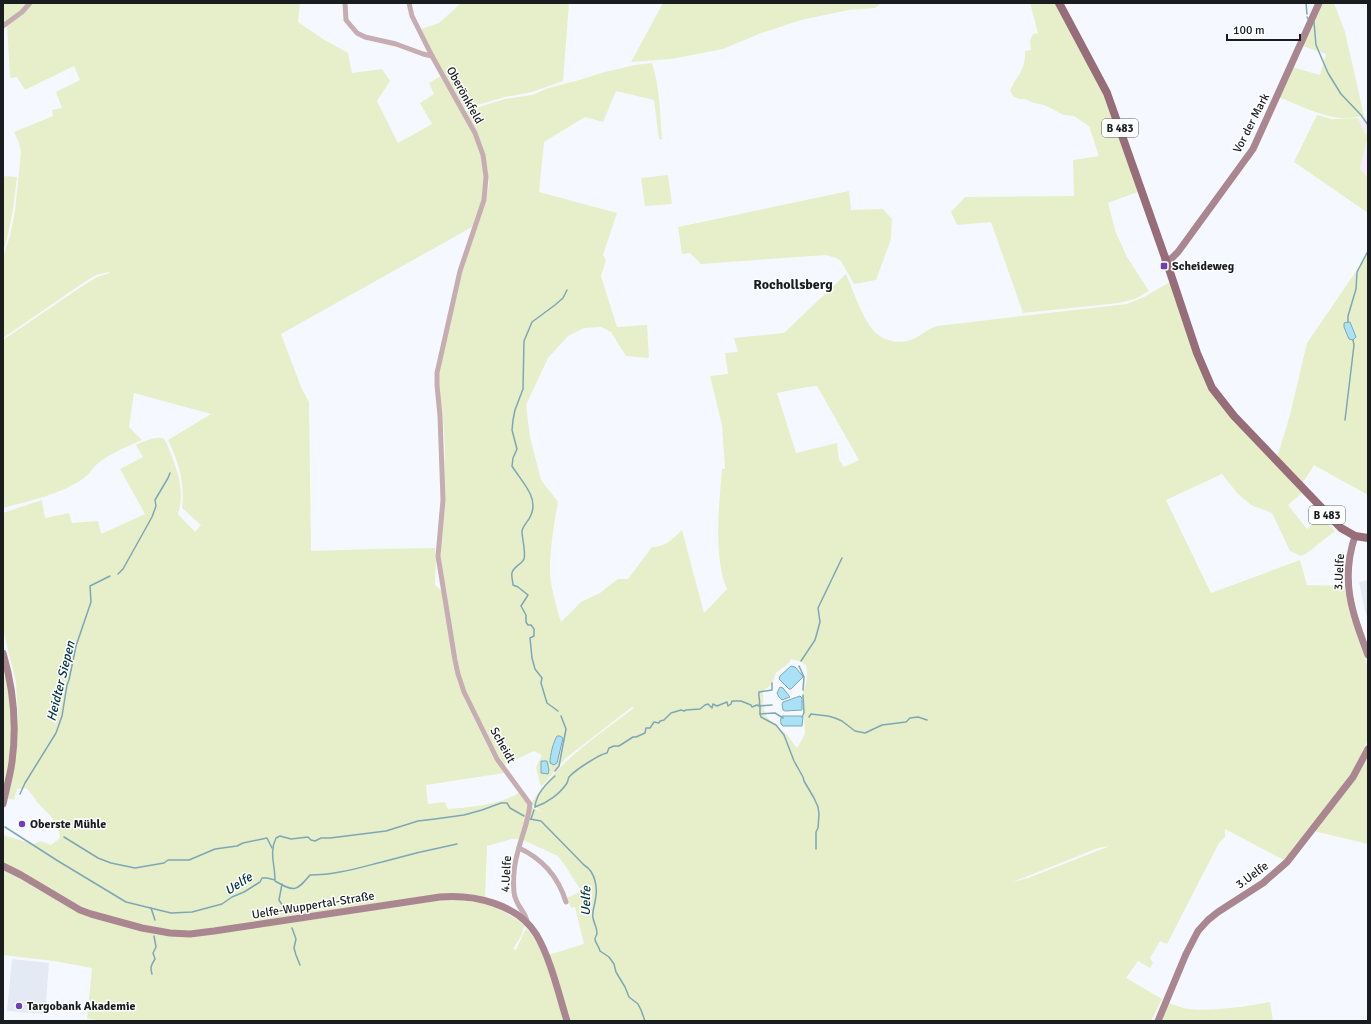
<svg xmlns="http://www.w3.org/2000/svg" width="1371" height="1024" viewBox="0 0 1371 1024" font-family="Signika,sans-serif">
<rect width="100%" height="100%" fill="#f5f9ff"/>
<!-- commercial -->
<g fill="#f8e9fc">
<polygon points="1368,116 1368,136 1364,132 1358,118"/>
<polygon points="1368,139 1368,177 1360,169"/>
</g>
<!-- built -->
<g fill="#e4eaf3">
<polygon points="1368,580 1368,619 1365,611 1359,582"/>
<polygon points="12,959 49,963 45,1014 7,1011"/>
</g>
<!-- green -->
<g fill="#e6efca" fill-rule="evenodd">
<polygon points="3,3 29,3 21,12 3,24"/>
<path d="M 31,3 L 283,3 L 286,4 L 287,3 L 300,4 L 298,22 L 323,39 L 348,53 L 352,73 L 382,69 L 390,81 L 377,101 L 398,143 L 432,124 L 420,103 L 434,94 L 429,83 L 441,76 L 473,134 L 482,156 L 485,175 L 483,200 L 472,227 L 281,334 L 301,387 L 309,402 L 311,551 L 373,549 L 435,548 L 436,560 L 435,585 L 442,591 L 457,680 L 464,698 L 491,753 L 504,773 L 426,785 L 428,804 L 445,802 L 448,809 C 471,807 498,805 519,793 L 524,799 L 527,804 L 528,809 L 520,839 L 512,839 L 487,846 L 485,899 L 468,895 L 202,931 L 159,930 L 80,908 L 3,863 L 3,835 L 33,844 L 41,841 L 51,845 L 60,838 C 58,819 50,817 38,803 C 34,798 32,793 26,788 L 17,789 L 14,800 L 7,798 L 14,757 L 18,716 L 16,682 L 3,630 L 3,513 L 42,500 L 45,518 L 69,513 L 72,523 L 98,521 L 101,534 L 145,514 L 120,469 L 143,457 L 136,445 C 141,442 159,435 164,439 C 165,440 167,444 167,444 C 176,467 186,489 178,514 L 195,532 L 201,525 L 182,508 C 185,484 179,462 168,440 L 211,414 L 134,393 L 129,427 L 142,440 C 129,445 106,456 96,465 C 92,469 89,475 84,478 C 62,494 29,501 3,508 L 3,340 L 81,287 L 97,277 L 110,273 L 109,272 L 96,275 L 80,285 L 3,338 L 3,257 L 10,236 L 15,211 L 21,152 L 19,143 L 14,132 L 53,116 L 52,110 L 62,108 L 56,92 L 80,80 L 74,66 L 25,90 L 17,77 L 10,78 L 7,25 Z"/>
<polygon points="460,3 569,3 563,81 532,92 505,97 463,109 443,74 421,29 439,23 459,5"/>
<polygon points="663,3 879,3 879,5 875,8 849,10 801,20 759,34 723,49 671,59 631,62"/>
<path d="M 1030,3 L 1055,3 L 1096,75 L 1140,191 L 1108,203 L 1116,233 L 1127,257 L 1149,291 L 1135,299 L 1119,303 L 1023,313 L 991,222 L 957,225 L 951,212 L 965,197 L 1074,196 L 1073,160 L 1099,156 L 1089,126 L 1074,116 L 1064,115 L 1044,105 L 1034,103 L 1025,99 L 1019,99 L 1014,97 L 1010,91 C 1017,74 1026,71 1025,51 L 1031,50 L 1030,41 L 1033,34 L 1038,33 Z"/>
<path d="M 1320,3 L 1334,3 L 1345,32 L 1364,116 C 1356,117 1348,119 1340,118 C 1318,116 1298,104 1278,97 L 1292,67 L 1320,75 L 1326,54 L 1300,45 Z"/>
<path d="M 652,63 C 660,88 660,114 662,140 L 659,139 L 654,100 L 616,91 L 603,122 L 585,117 L 544,142 L 539,192 L 617,213 L 603,255 L 606,260 L 601,276 L 617,327 L 647,325 L 649,358 L 626,356 L 611,332 L 601,327 L 584,328 L 568,336 L 548,358 L 526,405 L 530,437 L 541,480 L 558,502 C 554,525 550,547 550,570 C 550,586 557,608 561,622 L 581,602 L 600,593 L 618,579 L 628,579 L 652,547 C 665,547 673,539 682,530 L 704,613 L 727,589 C 713,557 719,504 722,469 L 725,469 L 722,425 L 710,376 L 728,374 L 725,353 L 738,352 L 734,338 L 784,333 L 846,274 C 853,290 862,317 873,330 C 881,339 894,344 907,341 C 918,339 926,329 937,326 L 1127,304 L 1144,297 L 1170,282 L 1204,375 L 1303,492 L 1288,505 L 1307,529 L 1321,517 L 1335,531 L 1307,553 L 1301,556 L 1290,551 L 1272,513 L 1251,505 L 1237,493 L 1222,474 L 1166,500 L 1211,593 L 1300,560 L 1307,585 L 1344,586 L 1350,614 L 1368,666 L 1368,739 L 1357,765 L 1338,792 L 1284,860 L 1225,829 L 1225,837 L 1219,843 L 1167,944 L 1160,941 L 1150,958 L 1153,963 L 1150,968 L 1138,961 L 1126,978 L 1162,999 L 1151,1021 L 569,1021 L 548,955 L 584,944 L 575,907 L 571,908 L 567,898 L 581,891 L 566,867 L 558,856 L 523,840 L 532,807 L 544,813 L 531,804 C 554,765 598,735 634,708 L 632,707 L 566,758 L 541,787 L 536,767 L 542,755 L 534,751 L 504,765 L 496,752 L 466,692 L 460,673 L 442,566 L 440,552 L 443,511 L 445,447 L 443,419 L 439,390 L 439,376 L 441,360 L 461,275 L 486,201 L 489,183 L 488,175 L 476,132 L 466,111 L 505,99 L 532,95 L 549,88 L 583,79 L 601,73 L 635,65 ZM 817,386 L 859,460 L 844,467 L 839,460 L 837,443 L 796,453 L 777,393 L 807,387 ZM 791,659 L 799,661 L 806,665 C 808,674 807,683 803,692 L 805,734 L 797,748 C 792,743 790,737 785,733 C 784,731 782,731 780,729 C 762,714 764,714 763,691 L 772,684 L 776,673 L 789,663 ZM 1110,846 L 1028,878 L 1013,882 L 1098,848 Z"/>
<polygon points="1317,115 1332,119 1358,118 1364,132 1368,136 1360,169 1368,177 1368,213 1294,162"/>
<polygon points="668,175 672,204 645,206 641,178"/>
<path d="M 3,176 L 17,177 C 14,203 11,227 3,252 Z"/>
<polygon points="849,191 851,210 883,209 892,219 891,239 876,280 854,284 841,261 836,258 826,255 701,264 690,253 682,254 678,227"/>
<polygon points="1368,254 1368,495 1314,465 1302,484 1277,458 1290,415 1307,343"/>
<path d="M 3,665 C 16,710 12,746 3,792 Z"/>
<polygon points="1368,754 1368,844 1314,831"/>
<path d="M 3,868 L 79,912 L 184,935 L 451,899 L 484,903 L 500,909 L 525,925 L 521,936 L 513,949 L 516,950 L 526,928 C 544,945 557,996 565,1021 L 111,1021 L 87,1019 L 92,968 L 54,961 L 3,955 Z"/>
<path d="M 1270,1002 L 1273,1021 L 1160,1021 L 1168,1003 C 1173,1004 1178,1006 1183,1008 C 1204,1013 1249,1006 1270,1002 Z"/>
</g>
<!-- water -->
<g fill="#a9e2f6" stroke="#7ea7b6">
<polygon points="1348,322 1350,322 1356,337 1353,340 1349,339 1344,327 1344,323"/>
<polygon points="791,666 795,667 802,675 803,677 791,689 789,689 779,679 780,676"/>
<polygon points="780,687 783,688 790,697 782,700 779,697 777,693"/>
<polygon points="800,696 802,698 802,710 785,711 783,710 782,704 783,702"/>
<path d="M 782,716 L 801,716 L 803,717 L 802,726 L 783,726 C 780,724 780,719 782,716 Z"/>
<path d="M 557,736 L 560,736 L 563,738 L 557,763 L 554,765 L 550,763 C 550,755 553,743 557,736 Z"/>
<polygon points="541,761 547,761 549,770 548,774 541,773"/>
</g>
<g fill="none" stroke-linecap="round" stroke-linejoin="round">
<!-- stream -->
<g stroke="#7ea7b6" stroke-width="1.5">
<polyline points="1306,3 1307,14"/>
<polyline points="1307,17 1308,19"/>
<polyline points="1314,22 1316,45 1328,73 1341,94 1361,115 1368,125"/>
<polyline points="1348,322 1348,316 1356,289 1357,272 1368,251"/>
<polyline points="1345,420 1354,345 1353,340"/>
<polyline points="118,574 123,569 152,517 156,506 155,500 168,478 170,473"/>
<polyline points="801,661 815,640 820,622 818,608 842,558"/>
<polyline points="799,666 804,677 803,690"/>
<polyline points="760,705 760,714 775,713 783,718"/>
<path d="M 759,706 C 761,701 758,697 759,692 L 772,690 L 772,683"/>
<path d="M 558,711 L 547,703 L 541,683 L 542,678 L 535,669 L 532,658 L 530,638 L 534,636 L 534,629 L 531,625 L 528,625 L 526,622 L 526,615 L 521,606 L 528,595 L 518,587 L 513,585 C 513,581 511,576 512,573 C 513,567 522,564 524,559 C 526,552 522,539 522,531 C 523,525 529,521 531,515 C 539,497 521,481 512,466 L 513,458 L 517,449 L 512,430 L 513,420 L 515,410 L 523,389 L 524,341 L 532,322 L 555,305 L 563,298 L 567,290"/>
<polyline points="760,714 761,717 776,725 784,735 794,761 803,777 804,781 814,798 818,807 819,814 818,828 816,832 816,849"/>
<polyline points="802,717 804,713 803,695"/>
<polyline points="809,717 811,714 828,716 835,718 842,721 855,731 865,733 882,725 906,722 910,718 918,717 927,720"/>
<polyline points="555,771 559,766 566,729 561,716"/>
<polyline points="20,794 25,783 56,733 62,716 67,685 69,680 76,646 91,602 90,586 110,576"/>
<path d="M 535,807 C 547,803 560,794 567,783 C 568,781 568,779 569,777 C 575,770 600,754 607,753 L 609,748 L 614,746 L 619,746 L 633,737 L 636,737 L 645,733 L 646,728 L 650,728 L 654,722 L 659,723 L 660,721 L 664,720 L 671,713 L 681,710 L 684,711 L 686,710 L 700,709 L 705,705 L 708,704 L 712,708 L 713,704 L 717,706 L 727,702 L 728,706 L 731,704 L 732,701 L 741,701 L 751,705 L 752,707 L 757,705 L 759,706 L 772,705"/>
<path d="M 535,807 C 536,794 546,784 555,776"/>
<path d="M 530,819 L 541,821 L 584,865 C 596,872 598,889 595,902 C 594,907 592,912 593,918 C 594,923 597,928 597,933 C 597,935 595,937 595,939 C 595,943 599,946 600,951 L 609,957 L 614,964 L 616,972 L 625,987 L 629,997 L 638,1004 L 641,1010 L 645,1021"/>
<polyline points="531,819 534,810"/>
<path d="M 5,827 L 58,861 L 126,902 L 171,913 L 192,912 L 222,904 L 232,897 L 244,892 L 260,882 L 262,878 L 267,878 L 275,880 C 275,865 269,852 276,838 L 280,836 L 291,839 L 308,837 L 311,840 L 315,841 L 321,838 L 330,838 L 386,831 L 418,821 L 435,819 L 464,815 L 482,810 L 501,803 L 507,803 L 510,808 L 524,816"/>
<polyline points="64,837 98,858 111,863 135,868 164,863 168,860 189,860 215,849 237,846 243,843 267,838 272,848"/>
<path d="M 275,881 C 294,892 296,892 310,875 C 335,875 358,868 382,862 C 407,855 432,849 457,844"/>
<polyline points="282,884 279,900 286,911"/>
<polyline points="151,908 155,920"/>
<polyline points="292,928 296,939 294,948 296,955 300,965"/>
<path d="M 152,974 C 150,968 151,965 155,959 L 153,953 L 156,947 L 154,936"/>
</g>
<!-- street -->
<g stroke="#c5adb2" stroke-width="5">
<polyline points="345,3 346,20 357,33 365,37 396,44 423,54 432,56"/>
<path d="M 409,3 L 412,16 L 432,56 L 475,133 L 483,155 L 486,177 L 484,200 L 460,271 L 437,373 L 437,385 L 440,416 L 443,500 L 438,556 L 455,660 L 458,674 L 464,692 L 497,759 L 530,804 C 528,824 521,837 517,855 C 514,866 513,880 514,892 C 515,906 527,913 527,922"/>
<polyline points="3,26 22,12 30,3"/>
<path d="M 519,848 C 543,859 558,876 566,902"/>
</g>
<!-- secondary -->
<g stroke="#aa8790" stroke-width="7">
<polyline points="1165,260 1172,258 1178,252 1253,149 1319,3"/>
<path d="M 1355,536 C 1340,581 1352,612 1368,655"/>
<path d="M 3,653 C 14,690 17,724 12,762 C 10,776 6,790 3,804"/>
<path d="M 3,866 L 21,875 L 80,910 L 91,914 L 142,928 L 170,933 L 190,934 L 214,931 L 440,897 C 474,894 517,904 536,934 C 550,957 559,995 567,1021"/>
<polyline points="1158,1021 1186,954 1198,931 1208,920 1218,912 1263,883 1287,862 1353,777 1368,749"/>
</g>
<!-- primary -->
<polyline stroke="#966d78" stroke-width="8" points="1059,3 1107,93 1168,266 1197,353 1212,388 1234,416 1341,528 1355,536 1368,538"/>
</g>
<!-- markers -->
<g fill="#703fb6" stroke="#fff" stroke-width="1.5">
<rect x="1160" y="262" width="8" height="8" rx="2"/>
<circle cx="22" cy="824" r="4"/>
<circle cx="19" cy="1006" r="4"/>
</g>
<g text-anchor="middle" stroke-width="3" stroke-linejoin="round" paint-order="stroke">
<!-- shield labels -->
<g fill="#fff" stroke="#5f6163" stroke-width="1">
<rect x="1102" y="119" width="36" height="18" rx="3"/>
<rect x="1309" y="506" width="36" height="18" rx="3"/>
</g>
<g font-size="11" font-weight="bold" fill="#1a1d20">
<text x="1120" y="132">B 483</text>
<text x="1327" y="519">B 483</text>
</g>
<!-- street labels -->
<g font-size="12" fill="#1a1d20" stroke="#fff">
<text transform="translate(465 95) rotate(61)" y="4">Oberönkfeld</text>
<text transform="translate(1251 123) rotate(-63)" y="4">Vor der Mark</text>
<text transform="translate(1339 572) rotate(-87)" y="4">3.Uelfe</text>
<text transform="translate(503 745) rotate(61)" y="4">Scheidt</text>
<text transform="translate(506 874) rotate(-87)" y="4">4.Uelfe</text>
<text transform="translate(1252 875) rotate(-36)" y="4">3.Uelfe</text>
<text transform="translate(313 905) rotate(-9)" y="4">Uelfe-Wuppertal-Straße</text>
</g>
<!-- poi labels -->
<g font-size="12" font-weight="bold" fill="#1a1d20" stroke="#fff" text-anchor="start">
<text x="1172" y="270">Scheideweg</text>
<text x="30" y="828">Oberste Mühle</text>
<text x="27" y="1010">Targobank Akademie</text>
</g>
<!-- water labels -->
<g font-size="13" font-style="italic" fill="#003442" stroke="#fff">
<text transform="translate(60 681) rotate(-76)" y="5">Heidter Siepen</text>
<text transform="translate(238 883) rotate(-33)" y="5">Uelfe</text>
<text transform="translate(585 901) rotate(-89)" y="5">Uelfe</text>
</g>
<!-- quarter labels -->
<g font-size="14" font-weight="bold" fill="#1a1d20" stroke="#fff">
<text x="793" y="289">Rochollsberg</text>
</g>
</g>
<!-- border -->
<rect width="1371" height="1024" fill="none" stroke="#1a1d20" stroke-width="8"/>
<!-- scale -->
<path d="M1227 34v6h73v-6" fill="none" stroke="#1a1d20" stroke-width="2"/>
<text x="1233" y="34" font-size="12" fill="#1a1d20" stroke="#ffffff" stroke-width="3" paint-order="stroke">100 m</text>
</svg>
